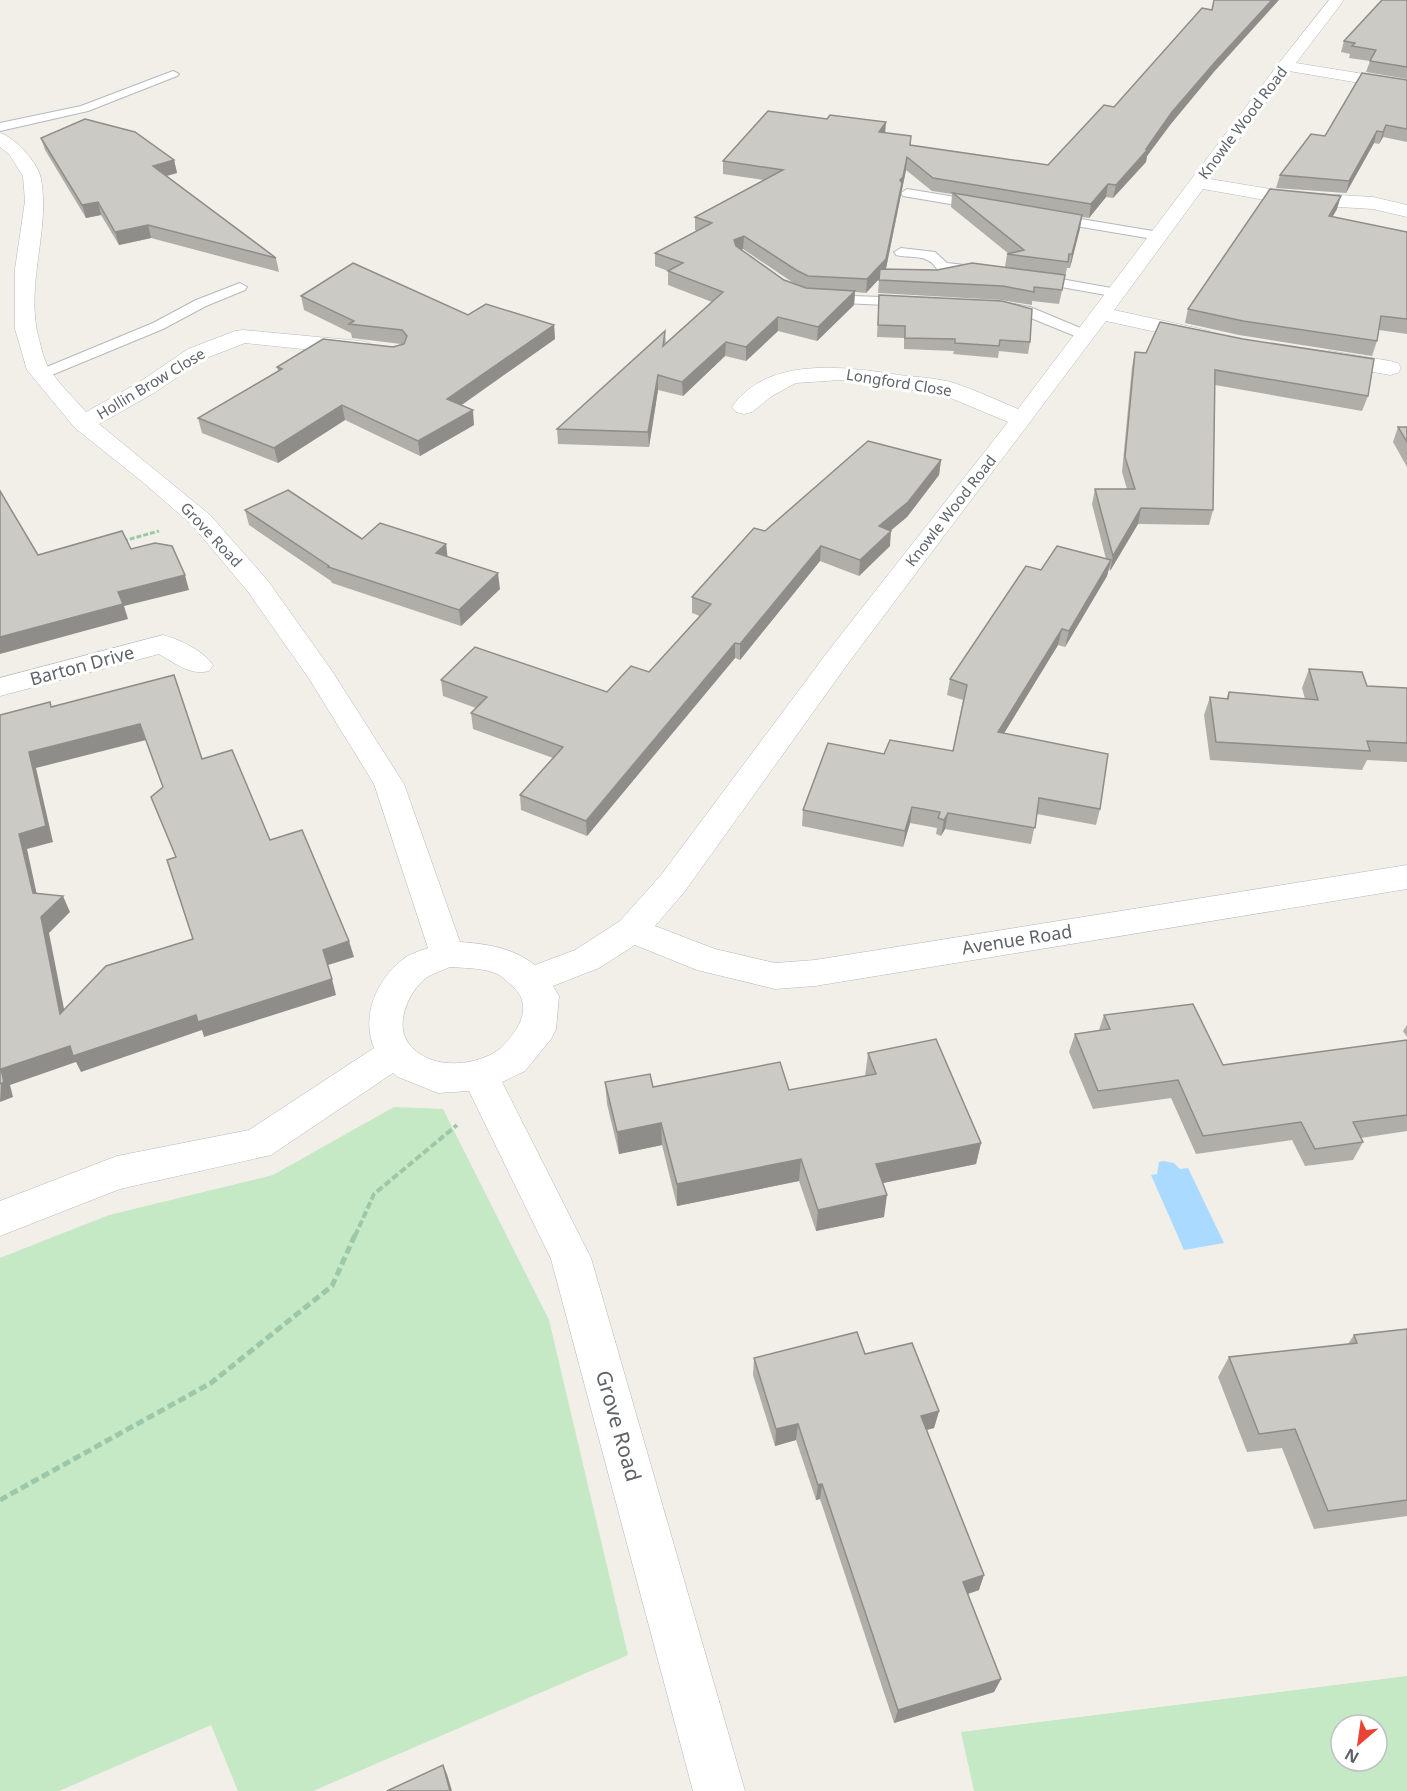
<svg xmlns="http://www.w3.org/2000/svg" width="1407" height="1791" viewBox="0 0 1407 1791" font-family="'Noto Sans',sans-serif">
<rect width="100%" height="100%" fill="#f1efe8"/>
<!-- green -->
<g fill="#c5e8c5" fill-rule="evenodd">
<polygon points="394,1107 443,1109 549,1320 628,1655 313,1791 238,1791 211,1725 59,1791 0,1791 0,1258 109,1215 273,1175"/>
<path d="M 1407,1676 L 1407,1791 L 974,1791 L 961,1732 ZM 1341,1725 L 1377,1725 L 1377,1761 L 1341,1761 Z"/>
</g>
<!-- water -->
<polygon fill="#aadaff" points="1163,1161 1174,1163 1180,1169 1188,1168 1224,1243 1184,1250 1151,1175 1157,1174 1159,1162"/>
<g fill="none" stroke-linecap="round" stroke-linejoin="round">
<!-- service casing -->
<g stroke="#b5b8bc" stroke-width="2">
<g id="service">
<polygon points="173,71 179,74 177,76 88,111 0,131 0,123 81,106"/>
<polygon points="907,189 980,201 986,205 980,209 903,196 901,193"/>
<polygon points="1051,214 1159,232 1166,236 1159,240 1046,221 1044,218"/>
<path d="M 901,248 L 935,252 L 947,263 L 982,267 L 989,271 L 982,275 L 937,269 C 927,253 912,259 896,255 L 894,252 Z"/>
<polygon points="1033,274 1117,289 1124,293 1117,297 1028,281 1026,278 1028,275"/>
<polygon points="240,283 247,287 245,290 206,306 163,329 47,377 42,379 34,374 37,371 153,323 196,300"/>
<polygon points="825,295 909,298 916,302 909,306 820,302 818,299"/>
<polygon points="1002,302 1030,307 1090,332 1092,335 1085,339 1080,338 1021,314 997,309 995,306 997,303"/>
</g>
</g>
<!-- minor casing -->
<g stroke="#b5b8bc" stroke-width="1">
<g id="minor">
<path d="M 1329,0 L 1344,0 L 1296,63 L 1407,81 L 1407,91 L 1289,71 L 1210,179 L 1288,192 L 1373,197 L 1407,205 L 1407,217 L 1373,209 L 1288,204 L 1203,189 L 1114,310 L 1210,331 L 1213,336 L 1210,341 L 1202,342 L 1106,321 L 849,662 L 685,891 L 655,926 L 715,949 L 775,963 L 815,960 L 1407,865 L 1407,889 L 815,986 L 775,989 L 697,970 L 635,945 L 599,968 L 553,986 L 559,996 L 556,1029 L 551,1039 L 525,1071 L 502,1082 L 591,1258 L 745,1791 L 693,1791 L 551,1259 L 469,1091 L 438,1093 L 398,1077 L 393,1073 L 271,1155 L 120,1189 L 0,1236 L 0,1201 L 117,1156 L 249,1130 L 374,1048 C 361,1016 376,981 402,960 C 409,954 420,951 428,948 L 374,784 L 310,680 L 249,593 L 192,525 L 145,484 L 75,428 L 27,370 L 15,329 L 15,269 L 25,201 L 23,176 L 9,154 L 0,147 L 0,133 C 15,137 39,164 41,179 C 50,228 27,280 37,331 C 40,342 43,360 50,370 C 60,385 74,398 86,412 L 138,383 L 188,349 L 235,331 L 243,330 L 361,341 L 369,343 L 372,348 L 369,353 L 361,355 L 245,343 L 204,359 L 154,393 L 99,424 L 210,515 L 268,581 L 332,671 L 404,784 L 460,942 C 488,944 513,948 535,965 L 575,950 L 620,921 L 661,875 L 829,650 L 1008,422 L 941,394 L 841,380 L 796,383 L 772,396 L 752,412 L 744,414 L 736,412 L 732,407 C 768,355 847,367 899,375 C 917,377 937,378 954,383 C 975,390 997,400 1018,409 L 1279,63 ZM 450,967 C 465,968 482,968 495,973 C 501,975 505,980 510,984 C 530,1000 525,1020 510,1038 C 506,1042 502,1048 497,1051 C 472,1067 429,1070 409,1044 C 393,1024 410,988 429,976 C 435,973 443,970 450,967 Z"/>
<polygon points="1330,351 1390,361 1398,363 1401,368 1398,373 1390,375 1322,363 1319,358 1322,353"/>
<path d="M 163,635 C 179,639 204,651 213,665 L 209,671 C 190,676 175,663 159,654 L 0,696 L 0,678 Z"/>
</g>
</g>
<!-- path-far2 -->
<polyline stroke="#9cc7a9" stroke-width="3" stroke-dasharray="5 2" stroke-linecap="butt" points="123,541 159,531"/>
<!-- path-far1 -->
<polyline stroke="#9cc7a9" stroke-width="4" stroke-dasharray="7 3" stroke-linecap="butt" points="355,1236 374,1194 457,1125"/>
<!-- path -->
<polyline stroke="#9cc7a9" stroke-width="5" stroke-dasharray="8 4" stroke-linecap="butt" points="0,1500 211,1383 332,1286 355,1235"/>
<!-- service -->
<use href="#service" fill="#fff" fill-rule="evenodd"/>
<!-- minor -->
<use href="#minor" fill="#fff" fill-rule="evenodd"/>
</g>
<!-- wall -->
<g fill="#afaea9" fill-rule="evenodd">
<polygon points="1407,0 1407,79 1366,72 1370,61 1349,58 1350,54 1341,52 1344,41"/>
<path d="M 1213,73 L 1170,125 L 1147,156 L 1146,162 L 1113,198 L 1106,197 L 1089,218 L 1082,217 L 1070,268 L 1067,268 L 1059,304 L 1032,301 L 1032,305 L 1001,300 L 878,293 L 879,279 L 866,293 L 855,292 L 854,305 L 817,341 L 778,331 L 746,361 L 725,356 L 683,396 L 658,390 L 649,447 L 558,444 L 557,429 L 665,331 L 666,344 L 712,302 L 668,285 L 668,271 L 655,266 L 655,253 L 697,231 L 695,230 L 695,217 L 764,180 L 723,174 L 723,161 L 885,133 L 911,136 L 911,145 L 1048,165 L 1114,107 ZM 906,170 L 932,191 L 952,194 L 951,207 L 1009,254 L 1007,254 L 1005,267 L 937,270 L 886,269 ZM 743,249 L 795,284 L 800,287 L 784,280 L 741,250 Z"/>
<polygon points="1407,80 1407,142 1383,137 1379,144 1374,143 1346,193 1276,188 1280,175 1325,136"/>
<polygon points="41,138 174,160 177,173 167,176 276,258 279,272 151,238 119,245 101,215 86,218 45,150"/>
<polygon points="1337,209 1332,217 1407,232 1407,334 1379,330 1377,341 1372,356 1239,335 1185,323 1188,309"/>
<polygon points="879,295 1030,342 1028,354 999,351 998,358 953,354 954,351 904,349 904,338 877,337"/>
<polygon points="301,296 554,325 555,339 461,405 474,425 420,456 345,420 278,463 202,433 198,418 278,371 277,367 393,347 401,344 352,338 351,333 304,310"/>
<polygon points="1135,352 1368,396 1362,411 1215,385 1213,510 1209,525 1138,524 1110,571 1109,568 1107,576 1065,647 1058,645 1004,733 1100,809 1096,825 1037,814 1031,844 945,829 941,836 936,834 937,828 910,823 903,847 802,826 803,810 884,754 953,751 963,700 947,695 950,679 1041,570 1106,559 1092,504 1095,489 1127,489 1122,472 1132,367"/>
<polygon points="1398,427 1407,427 1407,467 1393,442"/>
<polygon points="941,460 939,475 907,517 890,531 890,546 859,576 820,561 740,660 735,658 587,836 521,810 520,795 553,758 473,729 471,713 476,708 443,696 441,680 607,692 649,672 700,616 692,613 692,597 765,531"/>
<polygon points="245,510 362,539 446,544 447,557 500,589 461,626 332,583 331,581 249,525"/>
<polygon points="1309,669 1367,686 1407,688 1407,762 1367,760 1362,770 1210,760 1204,715 1210,697 1226,699 1229,692 1305,699 1302,688"/>
<polygon points="1104,1015 1223,1065 1407,1040 1407,1131 1361,1138 1363,1142 1353,1160 1305,1166 1292,1140 1196,1154 1171,1098 1093,1109 1069,1052 1075,1034 1099,1030"/>
<polygon points="1407,1025 1407,1037 1403,1031"/>
<polygon points="868,1053 981,1143 976,1164 883,1183 884,1217 816,1231 799,1181 677,1206 662,1145 619,1154 607,1104 605,1082 653,1087 789,1090 865,1076"/>
<polygon points="1407,1329 1407,1516 1314,1529 1282,1448 1247,1452 1218,1377 1229,1357 1348,1344 1354,1335"/>
<polygon points="865,1354 939,1411 934,1428 927,1430 979,1590 968,1594 1001,1679 994,1692 894,1723 820,1499 816,1500 796,1440 775,1446 753,1375 754,1358"/>
</g>
<!-- shaded-wall -->
<g fill="#8f8d8a">
<polygon points="1272,0 1279,0 1213,73 1170,125 1147,156 1146,162 1113,198 1116,185 1146,149 1172,112 1216,61"/>
<polygon points="886,122 885,135 879,132"/>
<polygon points="1386,125 1383,137 1379,144 1383,132"/>
<polygon points="1377,131 1374,143 1346,193 1349,181"/>
<polygon points="907,157 906,170 885,273 880,269 879,279 866,293 867,279"/>
<polygon points="174,160 177,173 157,178 153,166"/>
<polygon points="1108,184 1106,197 1089,218 1091,204"/>
<polygon points="1341,196 1337,209 1325,230 1329,216"/>
<polygon points="98,202 101,215 86,218 82,205"/>
<polygon points="1082,215 1080,229 1070,268 1072,254"/>
<polygon points="148,225 151,238 119,245 115,232"/>
<polygon points="744,236 743,249 734,253 734,240"/>
<polygon points="855,291 854,305 817,341 818,327"/>
<polygon points="778,317 778,331 746,361 746,347"/>
<polygon points="554,325 555,339 449,414 447,399"/>
<polygon points="726,342 725,356 683,396 682,382"/>
<polygon points="658,375 658,390 649,447 648,432"/>
<polygon points="342,405 345,420 278,463 274,448"/>
<polygon points="473,410 474,425 420,456 418,441"/>
<polygon points="941,460 939,475 907,517 877,542 879,526"/>
<polygon points="1141,508 1138,524 1110,571 1113,556"/>
<polygon points="891,531 890,546 859,576 860,560"/>
<polygon points="446,544 448,560 436,553"/>
<polygon points="821,546 820,561 740,660 740,644"/>
<polygon points="1111,560 1107,576 1065,647 1069,631"/>
<polygon points="498,573 500,589 461,626 459,610"/>
<polygon points="185,575 189,590 124,606 128,619 0,654 0,637 118,592"/>
<polygon points="1062,629 1058,645 995,748 998,732"/>
<polygon points="735,643 735,658 587,836 586,821"/>
<polygon points="140,724 146,740 36,768 53,842 27,849 40,909 33,893 19,834 29,752"/>
<polygon points="912,807 910,823 903,847 905,831"/>
<polygon points="948,813 945,829 941,836 944,820"/>
<polygon points="63,896 70,912 49,933 68,1029 60,1014 41,917"/>
<polygon points="349,941 354,957 328,965 323,950"/>
<polygon points="332,979 336,995 204,1037 202,1030 81,1072 76,1062 10,1085 13,1097 0,1102 1,1069 70,1046 196,1015"/>
<polygon points="661,1123 662,1145 619,1154 617,1132"/>
<polygon points="981,1143 976,1164 873,1185 876,1164"/>
<polygon points="801,1159 799,1181 677,1206 677,1184"/>
<polygon points="887,1195 884,1217 816,1231 818,1210"/>
<polygon points="939,1411 934,1428 917,1432 921,1416"/>
<polygon points="798,1424 796,1440 775,1446 776,1429"/>
<polygon points="822,1484 820,1499 816,1500 818,1485"/>
<polygon points="984,1575 979,1590 958,1597 963,1582"/>
<polygon points="1001,1679 994,1692 894,1723 898,1710"/>
<polygon points="443,1765 447,1774 452,1791 450,1791"/>
</g>
<!-- building -->
<g fill="#cccac5" stroke="#8f8d8a" stroke-width="1.5" fill-rule="evenodd">
<polygon points="1214,0 1272,0 1216,61 1172,112 1146,149 1148,149 1116,185 1108,184 1091,204 933,178 907,157 903,177 900,180 902,183 886,259 867,279 808,276 796,270 744,236 734,240 736,246 784,280 806,288 855,291 818,327 778,317 746,347 726,342 682,382 658,375 648,432 557,429 665,331 663,346 723,292 668,271 683,263 655,253 712,223 695,217 783,170 723,161 768,111 827,119 830,115 886,122 879,132 911,136 910,145 1048,165 1104,105 1114,107 1202,8 1212,10"/>
<polygon points="1382,0 1407,0 1407,67 1370,61 1376,50 1352,46 1355,43 1344,41"/>
<polygon points="1362,73 1407,80 1407,129 1386,125 1383,132 1377,131 1349,181 1280,175 1311,134 1325,136"/>
<polygon points="85,119 135,132 174,160 153,166 276,258 148,225 115,232 98,202 82,205 41,138"/>
<polygon points="1270,189 1341,196 1329,216 1407,232 1407,319 1381,316 1377,341 1243,321 1188,309"/>
<polygon points="953,193 1082,215 1072,254 1069,254 1068,262 1007,254 1024,250"/>
<polygon points="353,263 468,315 486,304 554,325 447,399 473,410 418,441 342,405 274,448 198,418 282,369 277,367 323,339 393,347 404,344 407,336 402,330 349,324 354,321 301,296"/>
<polygon points="972,263 1065,275 1062,290 1034,287 1034,292 1003,286 879,280 880,269 937,270"/>
<polygon points="879,295 1002,301 1032,309 1030,342 1000,340 999,346 955,343 955,339 905,338 905,326 878,325"/>
<polygon points="1160,322 1243,339 1374,359 1368,396 1215,370 1213,510 1141,508 1113,556 1095,489 1135,489 1125,457 1135,352 1146,353"/>
<polygon points="1398,427 1407,427 1407,442"/>
<polygon points="868,441 941,460 908,502 879,526 891,531 860,560 821,546 740,644 735,643 586,821 520,795 563,747 471,713 487,697 441,680 475,647 607,692 631,666 649,672 711,604 692,597 754,528 765,531"/>
<polygon points="288,490 362,539 380,523 446,544 436,553 498,573 459,610 328,567 329,566 245,510"/>
<polygon points="0,491 38,555 122,531 131,549 155,543 172,546 185,575 118,592 123,604 0,637"/>
<polygon points="1057,546 1111,560 1069,631 1062,629 998,732 1108,754 1100,809 1039,798 1035,828 948,813 944,820 938,818 940,812 912,807 905,831 803,810 828,743 884,754 890,740 953,751 967,685 950,679 1026,566 1041,570"/>
<polygon points="1309,669 1362,672 1367,686 1407,688 1407,743 1367,741 1370,751 1216,742 1210,697 1228,699 1229,692 1318,700"/>
<path d="M 174,675 L 202,759 L 232,750 L 270,840 L 302,830 L 349,941 L 323,950 L 332,979 L 198,1022 L 196,1015 L 73,1056 L 70,1046 L 1,1069 L 4,1082 L 0,1084 L 0,715 L 50,702 L 51,707 ZM 140,724 L 163,787 L 151,797 L 176,857 L 167,860 L 193,939 L 106,966 L 60,1014 L 41,917 L 63,896 L 33,893 L 19,834 L 46,826 L 29,752 Z"/>
<polygon points="1193,1004 1223,1065 1407,1040 1407,1115 1353,1122 1363,1142 1315,1149 1301,1122 1203,1136 1178,1080 1098,1091 1075,1034 1110,1029 1104,1015"/>
<polygon points="936,1039 981,1143 876,1164 887,1195 818,1210 801,1159 677,1184 661,1123 617,1132 605,1082 650,1074 653,1087 780,1062 789,1090 876,1074 868,1053"/>
<polygon points="1407,1329 1407,1500 1328,1511 1295,1429 1259,1434 1229,1357 1357,1343 1354,1335"/>
<polygon points="857,1332 865,1354 912,1343 939,1411 921,1416 984,1575 963,1582 1001,1679 898,1710 822,1484 818,1485 798,1424 776,1429 754,1358"/>
<polygon points="443,1765 450,1791 387,1791"/>
</g>
<g text-anchor="middle" stroke-width="6" stroke-linejoin="round" paint-order="stroke">
<!-- far-street labels -->
<g font-size="15" fill="#5f6368" stroke="#fff">
<text transform="translate(1243 123) rotate(-53)" y="5">Knowle Wood Road</text>
<text transform="translate(899 383) rotate(9)" y="5">Longford Close</text>
<text transform="translate(151 384) rotate(-31)" y="5">Hollin Brow Close</text>
<text transform="translate(951 511) rotate(-52)" y="5">Knowle Wood Road</text>
<text transform="translate(211 535) rotate(47)" y="5">Grove Road</text>
</g>
<!-- street labels -->
<g font-size="18" fill="#5f6368" stroke="#fff">
<text transform="translate(82 666) rotate(-15)" y="6">Barton Drive</text>
<text transform="translate(1017 940) rotate(-9)" y="6">Avenue Road</text>
</g>
<!-- near-street labels -->
<g font-size="21" fill="#5f6368" stroke="#fff">
<text transform="translate(618 1426) rotate(74)" y="7">Grove Road</text>
</g>
</g>
<!-- north arrow -->
<g transform="translate(1359 1743) rotate(209)"><circle r="28" fill="#ffffff" stroke="#bfc1c3" stroke-width="1.5"/>
<path d="M0-4.5L10 22L0 15L-10 22Z" fill="#ea4335"/>
<text y="-9" font-size="16" font-weight="bold" text-anchor="middle" fill="#5f6368">N</text>
</g>
</svg>
